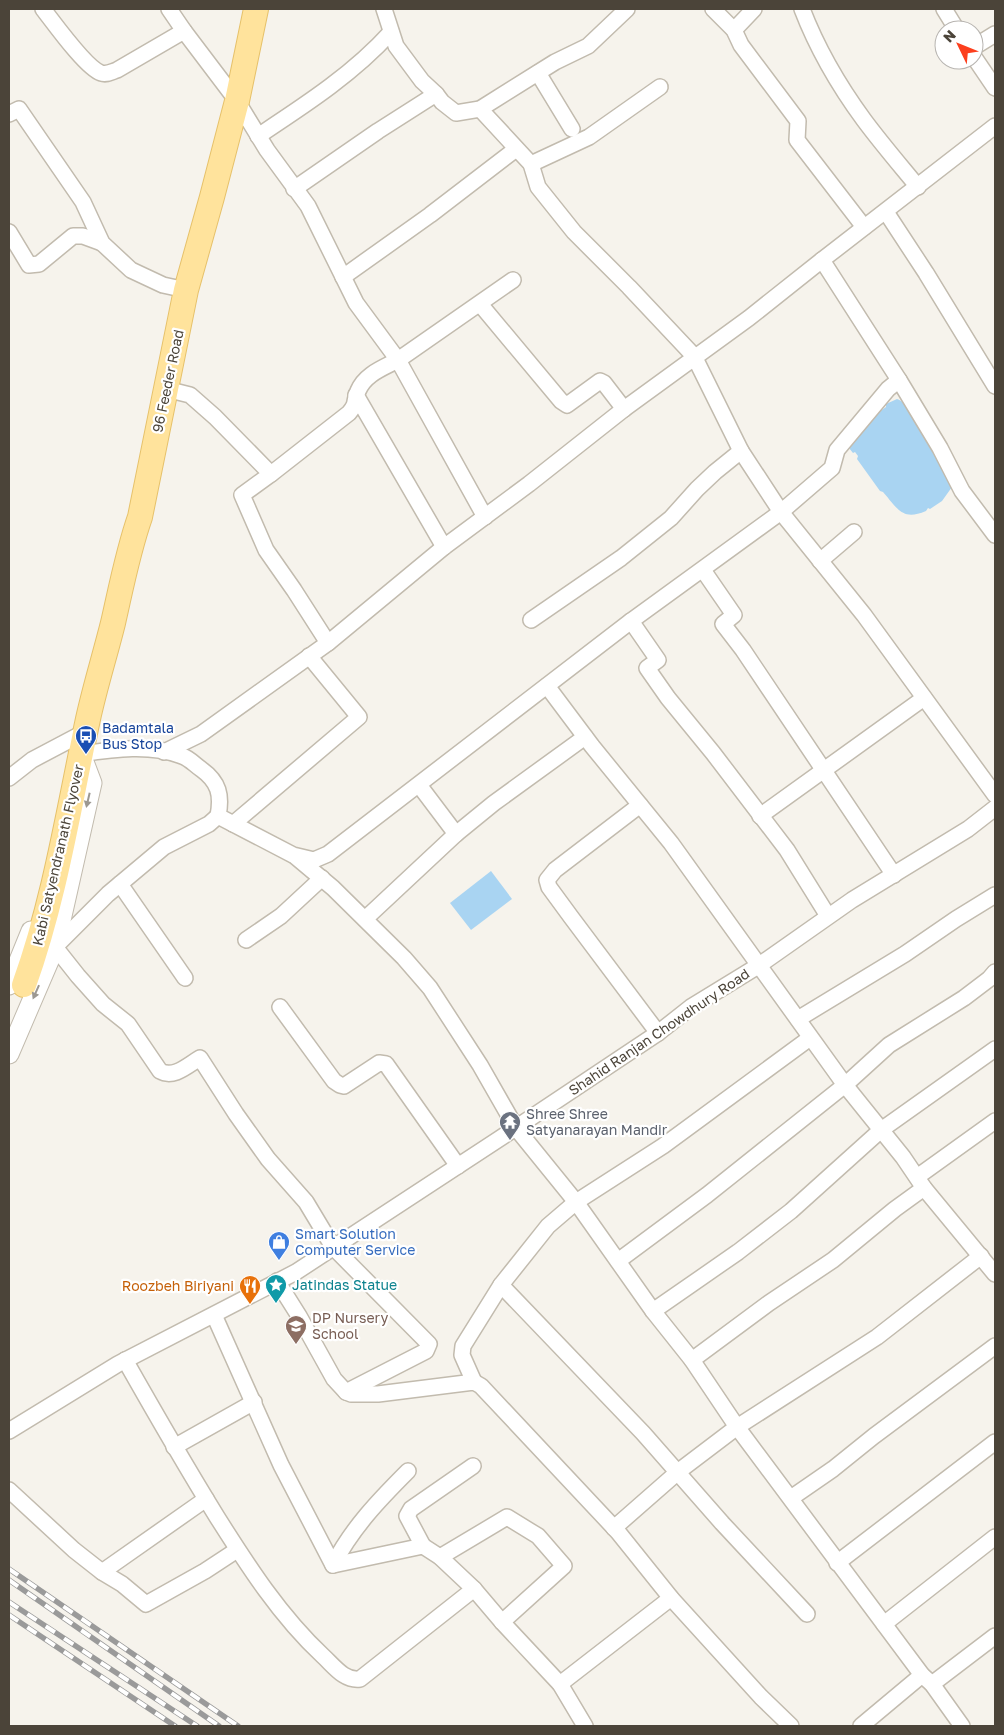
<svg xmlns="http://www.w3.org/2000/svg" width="1004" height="1735" viewBox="0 0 1004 1735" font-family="'Golos Text',sans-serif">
<rect width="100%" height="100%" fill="#f6f3ec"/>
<!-- water -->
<g fill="#a9d4f2">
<path d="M 897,399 C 918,406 942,466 952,487 L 942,501 L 930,509 L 928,508 L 926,511 C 902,521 898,509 883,492 L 880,491 L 857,459 L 858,456 L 855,452 L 853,453 L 849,448 C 854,432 873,416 886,407 L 886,404 Z"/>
<polygon points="491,871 512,899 471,930 450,903"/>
</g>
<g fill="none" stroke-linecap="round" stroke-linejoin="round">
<!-- minor casing -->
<g stroke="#c2bbae" stroke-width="18">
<g id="minor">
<path d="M 43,9 C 54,23 86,68 101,73 C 107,75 111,72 117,70 L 184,31"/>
<path d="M 169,9 L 184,31 L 237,101 L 267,150 L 308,206 L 356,303 L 398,360 C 383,368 365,374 358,391 C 353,402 358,402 349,413 L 271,474"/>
<polyline points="384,9 396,46 422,81 436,94 442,102 456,113 480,109 555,62 588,46 627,9"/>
<polyline points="713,9 734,30 741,45 798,121 797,140 864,227"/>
<path d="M 802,9 C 817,48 839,86 864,120 C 881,143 900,165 918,187"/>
<polyline points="944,9 957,30"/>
<polyline points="734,30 754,9"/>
<polyline points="974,47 995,34"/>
<polyline points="974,57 995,88"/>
<polyline points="538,73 572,129"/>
<polyline points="480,109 531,164 538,187 574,232 629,287 694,356 741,451 781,512 864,615 995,795"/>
<polyline points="9,114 19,109 83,202 102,243 131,270 163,285 186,290"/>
<path d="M 258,136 C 305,105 353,74 391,32"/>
<polyline points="531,164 589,137 660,87"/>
<polyline points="294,189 378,131 436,94"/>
<polyline points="886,212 926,273 995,386"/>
<polyline points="9,232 29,265 39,264 73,236 83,236 102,243"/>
<polyline points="343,277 430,215 516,149"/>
<polyline points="480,304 561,401 567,405 600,381 604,383 624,409"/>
<polyline points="899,380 940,448 962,491 995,535"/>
<polyline points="356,395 444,547"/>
<polyline points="485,517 398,360 513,280"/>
<polyline points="820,561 854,532"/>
<polyline points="703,570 734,615 723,624 743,650 894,875"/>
<polyline points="531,620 621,558 671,518 697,489 715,472 741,451"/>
<polyline points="631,621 658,660 647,668 668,698 713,753 787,850 828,916"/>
<polyline points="328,643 444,547 529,484 624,409 749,318 822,260 995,126"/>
<polyline points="547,686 592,746 671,843 845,1085 903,1157 924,1188 995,1274"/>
<polyline points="164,752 201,734 328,643 294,590 266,550 242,495 271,474 215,417 190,395 166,389"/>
<path d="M 81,754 C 115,749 150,744 182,756 C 189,758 195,765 201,769 C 219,782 222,795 218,816 L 293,855 L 314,860 L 328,854 L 631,621 L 781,512 L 832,468 L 837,450 L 888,389 L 899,380 L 822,260"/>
<polyline points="9,778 32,760 85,732"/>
<polyline points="419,785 456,834"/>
<polyline points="640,805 555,870 547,880 549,887 571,917 658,1033"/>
<path d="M 218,816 L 209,824 L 164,847 L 108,894 L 55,947 L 78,976 L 103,1004 L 128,1024 L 160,1071 C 174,1079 188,1065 200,1058 L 236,1114 L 268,1159 L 306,1202 L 333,1247 L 429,1344 L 426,1351 L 346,1392"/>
<polyline points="760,816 924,698"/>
<polyline points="233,824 359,717 309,656"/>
<polyline points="296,857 333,888 404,958 430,988 480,1065 516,1128 576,1202 653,1311 692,1360 737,1427 922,1675 932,1684 962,1726"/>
<polyline points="120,884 185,978"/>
<polyline points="365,919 456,834 494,803 585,737"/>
<polyline points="246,940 281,916 322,878"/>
<polyline points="280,1007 334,1081 340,1085 344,1086 379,1063 386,1064 458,1166"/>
<polyline points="798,1019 905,954 956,919 995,895"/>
<polyline points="917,1177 995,1121"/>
<polyline points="618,1261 707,1195 845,1085 889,1045 964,998 989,979 995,972"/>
<polyline points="277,1281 299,1316 334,1379 346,1392 351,1394 378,1394 474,1382 481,1386 618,1532 671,1598 761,1697 791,1726"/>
<polyline points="501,1285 643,1433 722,1523 807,1614"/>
<polyline points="653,1311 738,1252 791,1211 881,1130 995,1049"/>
<polyline points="214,1315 281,1465 333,1565 423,1546 440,1557 474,1589 502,1622 560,1684 585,1726"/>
<path d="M 125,1360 C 155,1413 185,1465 217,1517 C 248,1566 280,1616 323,1656 C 334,1666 344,1681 360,1679 L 474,1589"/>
<polyline points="692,1360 769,1303 833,1260 895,1209 924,1188"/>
<polyline points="474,1382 462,1355 463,1346 501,1285 548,1226 576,1202 663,1146 810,1038"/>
<polyline points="9,1431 118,1364 296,1272 499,1139 658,1033 691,1007 758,966 852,900 968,829 995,808"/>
<polyline points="174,1447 254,1402"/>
<polyline points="9,1490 74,1550 102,1572 122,1584 146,1604 205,1571 237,1550"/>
<polyline points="791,1498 833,1469 874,1436 995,1346"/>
<polyline points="614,1528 679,1471 737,1427 877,1337 981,1256"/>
<polyline points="423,1546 407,1516 411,1509 473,1466"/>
<polyline points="440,1557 507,1517 538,1536 564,1566 502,1622"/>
<polyline points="837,1563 995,1442"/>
<path d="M 333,1565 C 352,1528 379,1500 408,1471"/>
<polyline points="102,1572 206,1499"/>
<polyline points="884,1624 995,1537"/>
<polyline points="560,1684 671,1598"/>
<polyline points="932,1684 995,1636"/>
<polyline points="861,1726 922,1675"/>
</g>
</g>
<!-- tertiary casing -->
<g stroke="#c2bbae" stroke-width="21">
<g id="tertiary">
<polyline points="9,985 31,931"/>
<polyline points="9,1054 55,947 92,783 81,754"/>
</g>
</g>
<!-- primary casing -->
<g stroke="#e6c16a" stroke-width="26">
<path id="primary" d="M 24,985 C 55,899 69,808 88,719 C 95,687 105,655 113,623 C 121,588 128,551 140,517 L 186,290 L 212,197 L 237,101 L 256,9"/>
</g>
<!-- minor -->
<use href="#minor" stroke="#fff" stroke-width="15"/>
<!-- tertiary -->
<use href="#tertiary" stroke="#fff" stroke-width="19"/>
<!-- primary -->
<use href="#primary" stroke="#ffe39c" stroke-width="24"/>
<!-- rail casing -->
<g stroke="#9a9a9a" stroke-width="5.5">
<g id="rail">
<polyline points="9,1569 238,1726"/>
<polyline points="9,1580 219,1726"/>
<polyline points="9,1602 197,1726"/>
<polyline points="9,1615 175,1726"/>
</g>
</g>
<!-- rail -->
<use href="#rail" stroke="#fff" stroke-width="4" stroke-dasharray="11" stroke-linecap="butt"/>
</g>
<!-- one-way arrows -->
<defs><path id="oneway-solid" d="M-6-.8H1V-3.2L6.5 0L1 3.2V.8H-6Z" transform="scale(1.25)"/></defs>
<g fill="#9c9892">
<use href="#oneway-solid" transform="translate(88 800) rotate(103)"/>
<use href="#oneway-solid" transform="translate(36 992) rotate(114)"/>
</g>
<!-- icons -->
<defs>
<g id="bus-pin" transform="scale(1.125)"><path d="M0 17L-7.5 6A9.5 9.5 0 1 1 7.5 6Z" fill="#1a4fb4" stroke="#fff"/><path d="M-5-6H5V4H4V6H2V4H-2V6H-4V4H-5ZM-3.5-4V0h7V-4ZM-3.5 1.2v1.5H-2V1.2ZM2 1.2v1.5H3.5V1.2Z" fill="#fff"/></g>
<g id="temple-pin" transform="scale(1.125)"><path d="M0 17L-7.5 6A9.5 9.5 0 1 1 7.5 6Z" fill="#6b7280" stroke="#fff"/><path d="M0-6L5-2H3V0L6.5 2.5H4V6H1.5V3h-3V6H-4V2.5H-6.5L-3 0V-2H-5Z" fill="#fff"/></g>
<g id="shop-pin" transform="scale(1.125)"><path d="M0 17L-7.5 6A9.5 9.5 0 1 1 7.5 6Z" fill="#3f7fe0" stroke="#fff"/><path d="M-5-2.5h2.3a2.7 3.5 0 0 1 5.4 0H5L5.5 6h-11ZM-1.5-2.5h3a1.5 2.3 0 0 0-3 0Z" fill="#fff"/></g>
<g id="sight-pin" transform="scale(1.125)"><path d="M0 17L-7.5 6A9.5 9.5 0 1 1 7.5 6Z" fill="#0f9aa8" stroke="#fff"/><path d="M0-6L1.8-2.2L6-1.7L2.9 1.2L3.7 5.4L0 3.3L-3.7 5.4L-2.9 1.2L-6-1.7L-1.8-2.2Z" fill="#fff"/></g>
<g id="restaurant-pin" transform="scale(1.125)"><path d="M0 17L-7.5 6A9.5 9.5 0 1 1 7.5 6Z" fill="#e8710a" stroke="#fff"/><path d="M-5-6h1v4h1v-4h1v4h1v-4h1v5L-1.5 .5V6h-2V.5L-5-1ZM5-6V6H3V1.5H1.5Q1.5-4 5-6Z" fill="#fff"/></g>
<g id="school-pin" transform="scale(1.125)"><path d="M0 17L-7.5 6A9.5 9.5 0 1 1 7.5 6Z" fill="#8d6e63" stroke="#fff"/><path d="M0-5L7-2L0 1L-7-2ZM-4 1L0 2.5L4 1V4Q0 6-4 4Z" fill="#fff"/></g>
</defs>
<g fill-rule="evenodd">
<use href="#bus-pin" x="86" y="736"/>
<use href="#temple-pin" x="510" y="1122"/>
<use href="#shop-pin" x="279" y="1242"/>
<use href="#sight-pin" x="276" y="1285"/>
<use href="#restaurant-pin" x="250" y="1286"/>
<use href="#school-pin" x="296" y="1326"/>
</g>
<g text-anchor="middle" stroke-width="4.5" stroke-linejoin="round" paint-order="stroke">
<!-- street labels -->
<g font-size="14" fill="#4b4439" stroke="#fff">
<text transform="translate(168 381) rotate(-78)" y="5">96 Feeder Road</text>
<text transform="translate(58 855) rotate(-77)" y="5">Kabi Satyendranath Flyover</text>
<text transform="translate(659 1032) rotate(-34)" y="5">Shahid Ranjan Chowdhury Road</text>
</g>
<!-- transit labels -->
<g font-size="14" fill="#164399" stroke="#fff" text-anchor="start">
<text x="102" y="733">Badamtala<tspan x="102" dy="16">Bus Stop</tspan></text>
</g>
<!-- worship labels -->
<g font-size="14" fill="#5b616d" stroke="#fff" text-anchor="start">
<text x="526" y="1119">Shree Shree<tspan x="526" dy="16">Satyanarayan Mandir</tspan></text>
</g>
<!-- shop labels -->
<g font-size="14" fill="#366cbe" stroke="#fff" text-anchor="start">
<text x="295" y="1239">Smart Solution<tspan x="295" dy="16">Computer Service</tspan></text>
</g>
<!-- culture labels -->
<g font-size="14" fill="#0d838f" stroke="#fff" text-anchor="start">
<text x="292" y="1290">Jatindas Statue</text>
</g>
<!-- food labels -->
<g font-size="14" fill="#c56008" stroke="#fff" text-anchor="end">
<text x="234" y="1291">Roozbeh Biriyani</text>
</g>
<!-- education labels -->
<g font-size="14" fill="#785e54" stroke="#fff" text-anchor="start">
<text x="312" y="1323">DP Nursery<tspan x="312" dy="16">School</tspan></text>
</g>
</g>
<!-- border -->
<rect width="1004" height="1735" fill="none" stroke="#4b4439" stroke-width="20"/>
<!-- north arrow -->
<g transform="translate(959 45) rotate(313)"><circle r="24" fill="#ffffff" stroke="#b7b4b0"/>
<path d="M0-4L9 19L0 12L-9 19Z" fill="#fc3f1d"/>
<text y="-8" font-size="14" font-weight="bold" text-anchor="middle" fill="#4b4439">N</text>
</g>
</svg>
